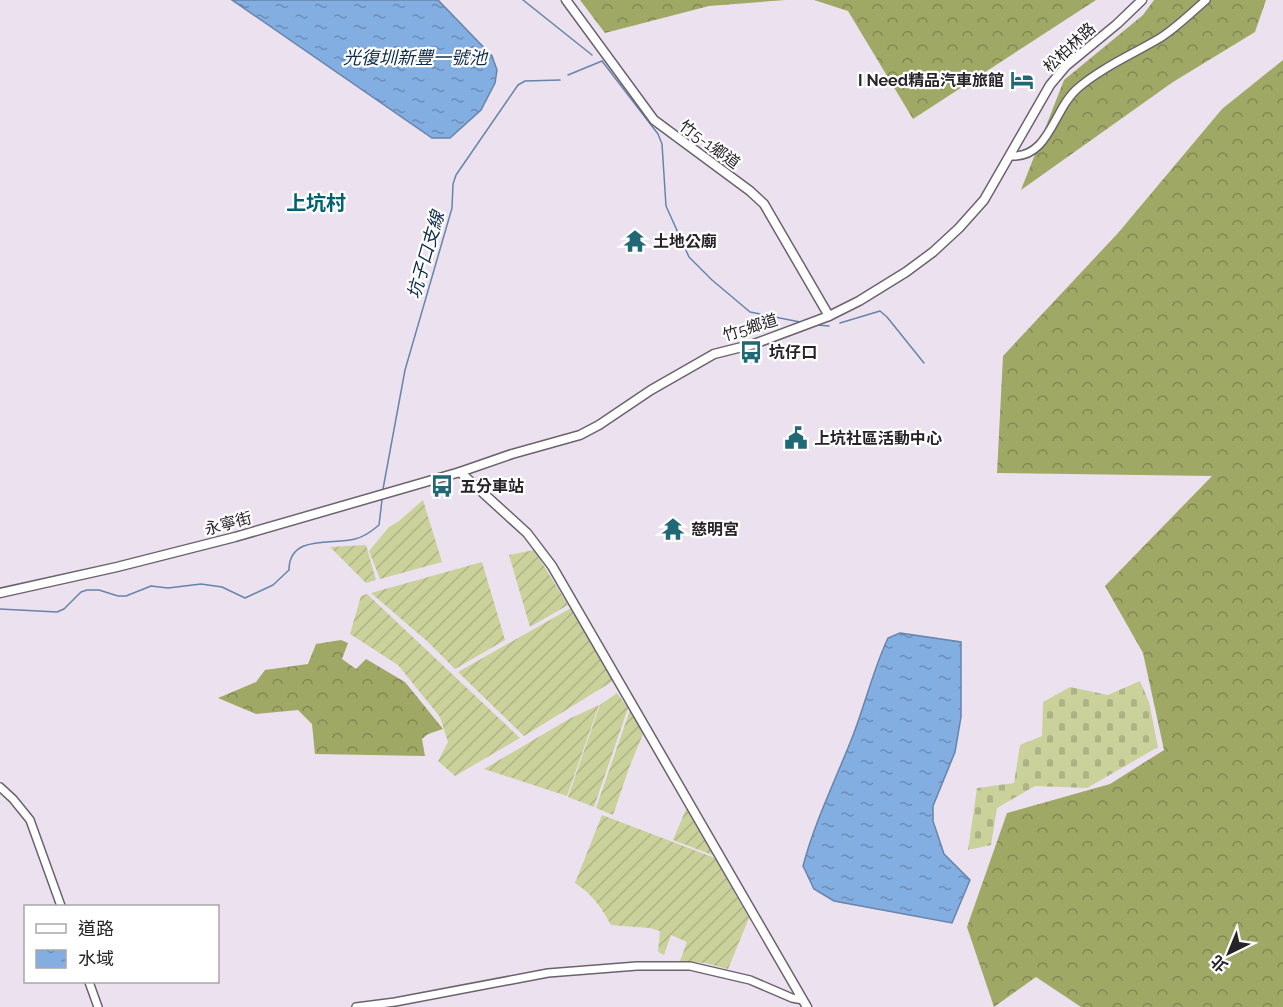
<svg xmlns="http://www.w3.org/2000/svg" width="1283" height="1007" viewBox="0 0 1283 1007" font-family="Raleway,'Noto Sans TC',sans-serif">
<defs>
<pattern id="forest-crowns" width="20" height="18" patternUnits="userSpaceOnUse" patternTransform="scale(1.5)"><rect width="20" height="18" fill="#a0a865"/><path d="M2 6a3 3 0 1 1 6 0M12 15a3 3 0 1 1 6 0" fill="none" stroke="#828853"/></pattern>
<pattern id="cemetery-stones" width="16" height="16" patternUnits="userSpaceOnUse" patternTransform="scale(1.5)"><rect width="16" height="16" fill="#cad19a"/><path d="M2 7V4a2 2 0 0 1 4 0v3zM10 15v-3a2 2 0 0 1 4 0v3z" fill="#aeb385"/></pattern>
<pattern id="garden-furrows" width="10" height="10" patternUnits="userSpaceOnUse" patternTransform="scale(1.5)"><rect width="10" height="10" fill="#cad19a"/><path d="M-1 1l2-2M0 10L10 0M9 11l2-2" fill="none" stroke="#aeb385"/></pattern>
<pattern id="water-ripples" width="26" height="14" patternUnits="userSpaceOnUse" patternTransform="scale(1.5)"><rect width="26" height="14" fill="#83aee2"/><path d="M2 4q2-2 4 0t4 0M15 11q2-2 4 0t4 0" fill="none" stroke="#6b8db7"/></pattern>
</defs>
<rect width="100%" height="100%" fill="#ece2ef"/>
<!-- forest -->
<g fill="url(#forest-crowns)">
<polygon points="580,0 786,0 709,6 605,33"/>
<polygon points="814,0 1096,0 913,119 848,11"/>
<polygon points="1154,0 1266,0 1255,32 1173,82 1021,190 1064,80 1143,15"/>
<polygon points="1283,60 1283,1007 1081,1007 1036,977 994,1007 967,927 1007,813 1110,784 1164,750 1143,653 1105,586 1212,476 997,473 1003,356 1118,233 1222,109"/>
<polygon points="341,640 348,643 342,659 356,669 366,659 405,682 443,729 428,734 422,739 425,756 315,754 312,724 298,710 256,714 218,698 256,682 265,670 308,664 316,644"/>
</g>
<!-- cemetery -->
<polygon fill="url(#cemetery-stones)" points="1140,681 1149,702 1158,747 1087,788 1035,786 997,808 991,845 968,850 977,788 1014,783 1020,745 1042,736 1043,702 1070,687 1108,695"/>
<!-- garden -->
<g fill="url(#garden-furrows)">
<polygon points="423,500 442,562 380,579 369,551 389,527 399,521"/>
<polygon points="366,545 376,580 366,583 330,547"/>
<polygon points="534,550 568,605 530,627 509,555"/>
<polygon points="482,562 505,640 455,669 428,642 371,593"/>
<polygon points="367,594 520,738 455,776 438,761 448,742 440,717 398,665 350,634 361,596"/>
<polygon points="571,608 594,644 613,681 524,736 458,672"/>
<polygon points="617,693 628,708 594,807 568,797 600,705"/>
<polygon points="599,705 567,796 484,769 569,719"/>
<polygon points="630,710 643,734 629,768 613,815 596,808"/>
<polygon points="687,807 715,856 673,840"/>
<path d="M 602,815 L 715,858 L 749,918 L 728,969 L 705,963 L 680,961 L 687,942 L 671,935 L 664,955 L 658,952 L 660,931 L 650,928 L 611,925 C 601,907 593,895 575,883 Z"/>
</g>
<!-- water -->
<g fill="url(#water-ripples)" stroke="#6784aa" stroke-width="1.5">
<polygon points="232,0 438,0 492,56 497,70 495,83 481,110 450,138 432,138"/>
<path d="M 900,633 L 961,642 L 961,717 L 955,752 L 933,806 L 933,821 L 944,854 L 970,880 L 952,923 L 834,901 L 814,889 L 803,866 C 815,821 835,781 852,738 C 865,705 873,670 888,638 Z"/>
</g>
<g fill="none" stroke-linecap="round" stroke-linejoin="round">
<!-- stream -->
<g stroke="#6784aa" stroke-width="1.5">
<polyline points="523,0 592,55"/>
<polyline points="602,61 658,134 662,144 666,206 689,257 712,280 750,312 800,322"/>
<polyline points="568,75 602,61"/>
<polyline points="840,323 880,311 887,317 924,363"/>
<polyline points="817,325 829,326"/>
<polyline points="383,489 405,370 452,208 453,184 456,175 518,85 525,81 560,80"/>
<path d="M 0,609 L 57,612 L 64,609 L 81,592 L 87,590 L 99,590 L 118,596 L 126,596 L 151,586 L 168,588 L 201,584 L 222,587 L 245,598 L 273,585 L 289,570 C 289,534 332,545 355,539 C 364,537 372,531 379,525 L 382,500"/>
</g>
<!-- minor casing -->
<g stroke="#6b626d" stroke-width="10">
<g id="minor">
<path d="M 1011,156 C 1050,158 1053,109 1078,88 C 1101,68 1133,54 1160,38 C 1176,28 1191,13 1206,0"/>
<polyline points="0,787 13,799 30,820 61,906"/>
<polyline points="89,982 98,1007"/>
<polyline points="356,1007 395,1002 548,973 637,966 690,966 750,980 792,998 803,1000"/>
</g>
</g>
<!-- tertiary casing -->
<g stroke="#6b626d" stroke-width="11">
<g id="tertiary">
<polyline points="566,0 654,120 750,191 764,204 829,316"/>
<polyline points="460,472 527,533 552,566 807,1007"/>
<polyline points="0,593 117,567 235,537 460,472 512,454 580,435 599,425 651,390 714,354 754,344 829,316 859,301 906,272 933,252 959,228 984,200 1050,85 1066,66 1117,24 1142,0"/>
</g>
</g>
<!-- minor -->
<use href="#minor" stroke="#fff" stroke-width="7"/>
<!-- tertiary -->
<use href="#tertiary" stroke="#fff" stroke-width="8"/>
</g>
<!-- icons -->
<defs>
<g id="hotel-bare" transform="scale(1.8)"><path d="M-6-4.5h1.5V1H6V5H4.5V3h-9V5H-6ZM-4 0a1.8 1.8 0 1 1 3.6 0ZM.5 0V-2.5h3Q6-2.5 6 0Z" fill="#206875" stroke="#fff" stroke-width="2.5" paint-order="stroke"/></g>
<g id="temple-bare" transform="scale(1.8)"><path d="M0-6L5-2H3V0L6.5 2.5H4V6H1.5V3h-3V6H-4V2.5H-6.5L-3 0V-2H-5Z" fill="#206875" stroke="#fff" stroke-width="2.5" paint-order="stroke"/></g>
<g id="bus-bare" transform="scale(1.8)"><path d="M-5-6H5V4H4V6H2V4H-2V6H-4V4H-5ZM-3.5-4V0h7V-4ZM-3.5 1.2v1.5H-2V1.2ZM2 1.2v1.5H3.5V1.2Z" fill="#206875" stroke="#fff" stroke-width="2.5" paint-order="stroke"/></g>
<g id="civic-bare" transform="scale(1.8)"><path d="M-.6-6.5H3V-4.5H.6V-3L4-1V1h2V6H-6V1h2V-1L-.6-3ZM-1.2 2.5V6h2.4V2.5Z" fill="#206875" stroke="#fff" stroke-width="2.5" paint-order="stroke"/></g>
</defs>
<g fill-rule="evenodd">
<use href="#hotel-bare" x="1022" y="80"/>
<use href="#temple-bare" x="635" y="241"/>
<use href="#bus-bare" x="751" y="352"/>
<use href="#civic-bare" x="796" y="438"/>
<use href="#bus-bare" x="442" y="486"/>
<use href="#temple-bare" x="673" y="529"/>
</g>
<g text-anchor="middle" stroke-width="4.5" stroke-linejoin="round" paint-order="stroke">
<!-- street labels -->
<g font-size="16" fill="#272328" stroke="#fff">
<text transform="translate(1069 47) rotate(-43)" y="6">松柏林路</text>
<text transform="translate(710 144) rotate(36)" y="6">竹5-1鄉道</text>
<text transform="translate(750 327) rotate(-17)" y="6">竹5鄉道</text>
<text transform="translate(228 523) rotate(-15)" y="6">永寧街</text>
</g>
<!-- poi labels -->
<g font-size="16" font-weight="bold" fill="#272328" stroke="#fff" text-anchor="start">
<text x="1004" y="86" text-anchor="end">I Need精品汽車旅館</text>
<text x="653" y="247">土地公廟</text>
<text x="769" y="358">坑仔口</text>
<text x="814" y="444">上坑社區活動中心</text>
<text x="460" y="492">五分車站</text>
<text x="691" y="535">慈明宮</text>
</g>
<!-- water labels -->
<g font-size="18" font-style="italic" fill="#0d2c4d" stroke="#fff">
<text x="415" y="64">光復圳新豐一號池</text>
<text transform="translate(426 255) rotate(-74)" y="6">坑子口支線</text>
</g>
<!-- quarter labels -->
<g font-size="20" font-weight="bold" fill="#006171" stroke="#fff">
<text x="316" y="210">上坑村</text>
</g>
</g>
<!-- legend -->
<rect x="24" y="905" width="195" height="78" fill="#ffffff" stroke="#a9a7a9" stroke-width="1.5"/>
<rect x="36" y="924" width="30" height="9" fill="#ffffff" stroke="#a9a7a9" stroke-width="1.5"/>
<text x="78" y="935" font-size="18" fill="#272328">道路</text>
<rect x="36" y="950" width="30" height="18" fill="url(#water-ripples)" stroke="#a9a7a9" stroke-width="1.5"/>
<text x="78" y="965" font-size="18" fill="#272328">水域</text>
<!-- north arrow -->
<g transform="translate(1229 953) rotate(223)" stroke="#ffffff" stroke-width="4.5" paint-order="stroke">
<path d="M0-4.5L10 22L0 15L-10 22Z" fill="#272328"/>
<text y="-9" font-size="16" font-weight="bold" text-anchor="middle" fill="#272328">北</text>
</g>
</svg>
